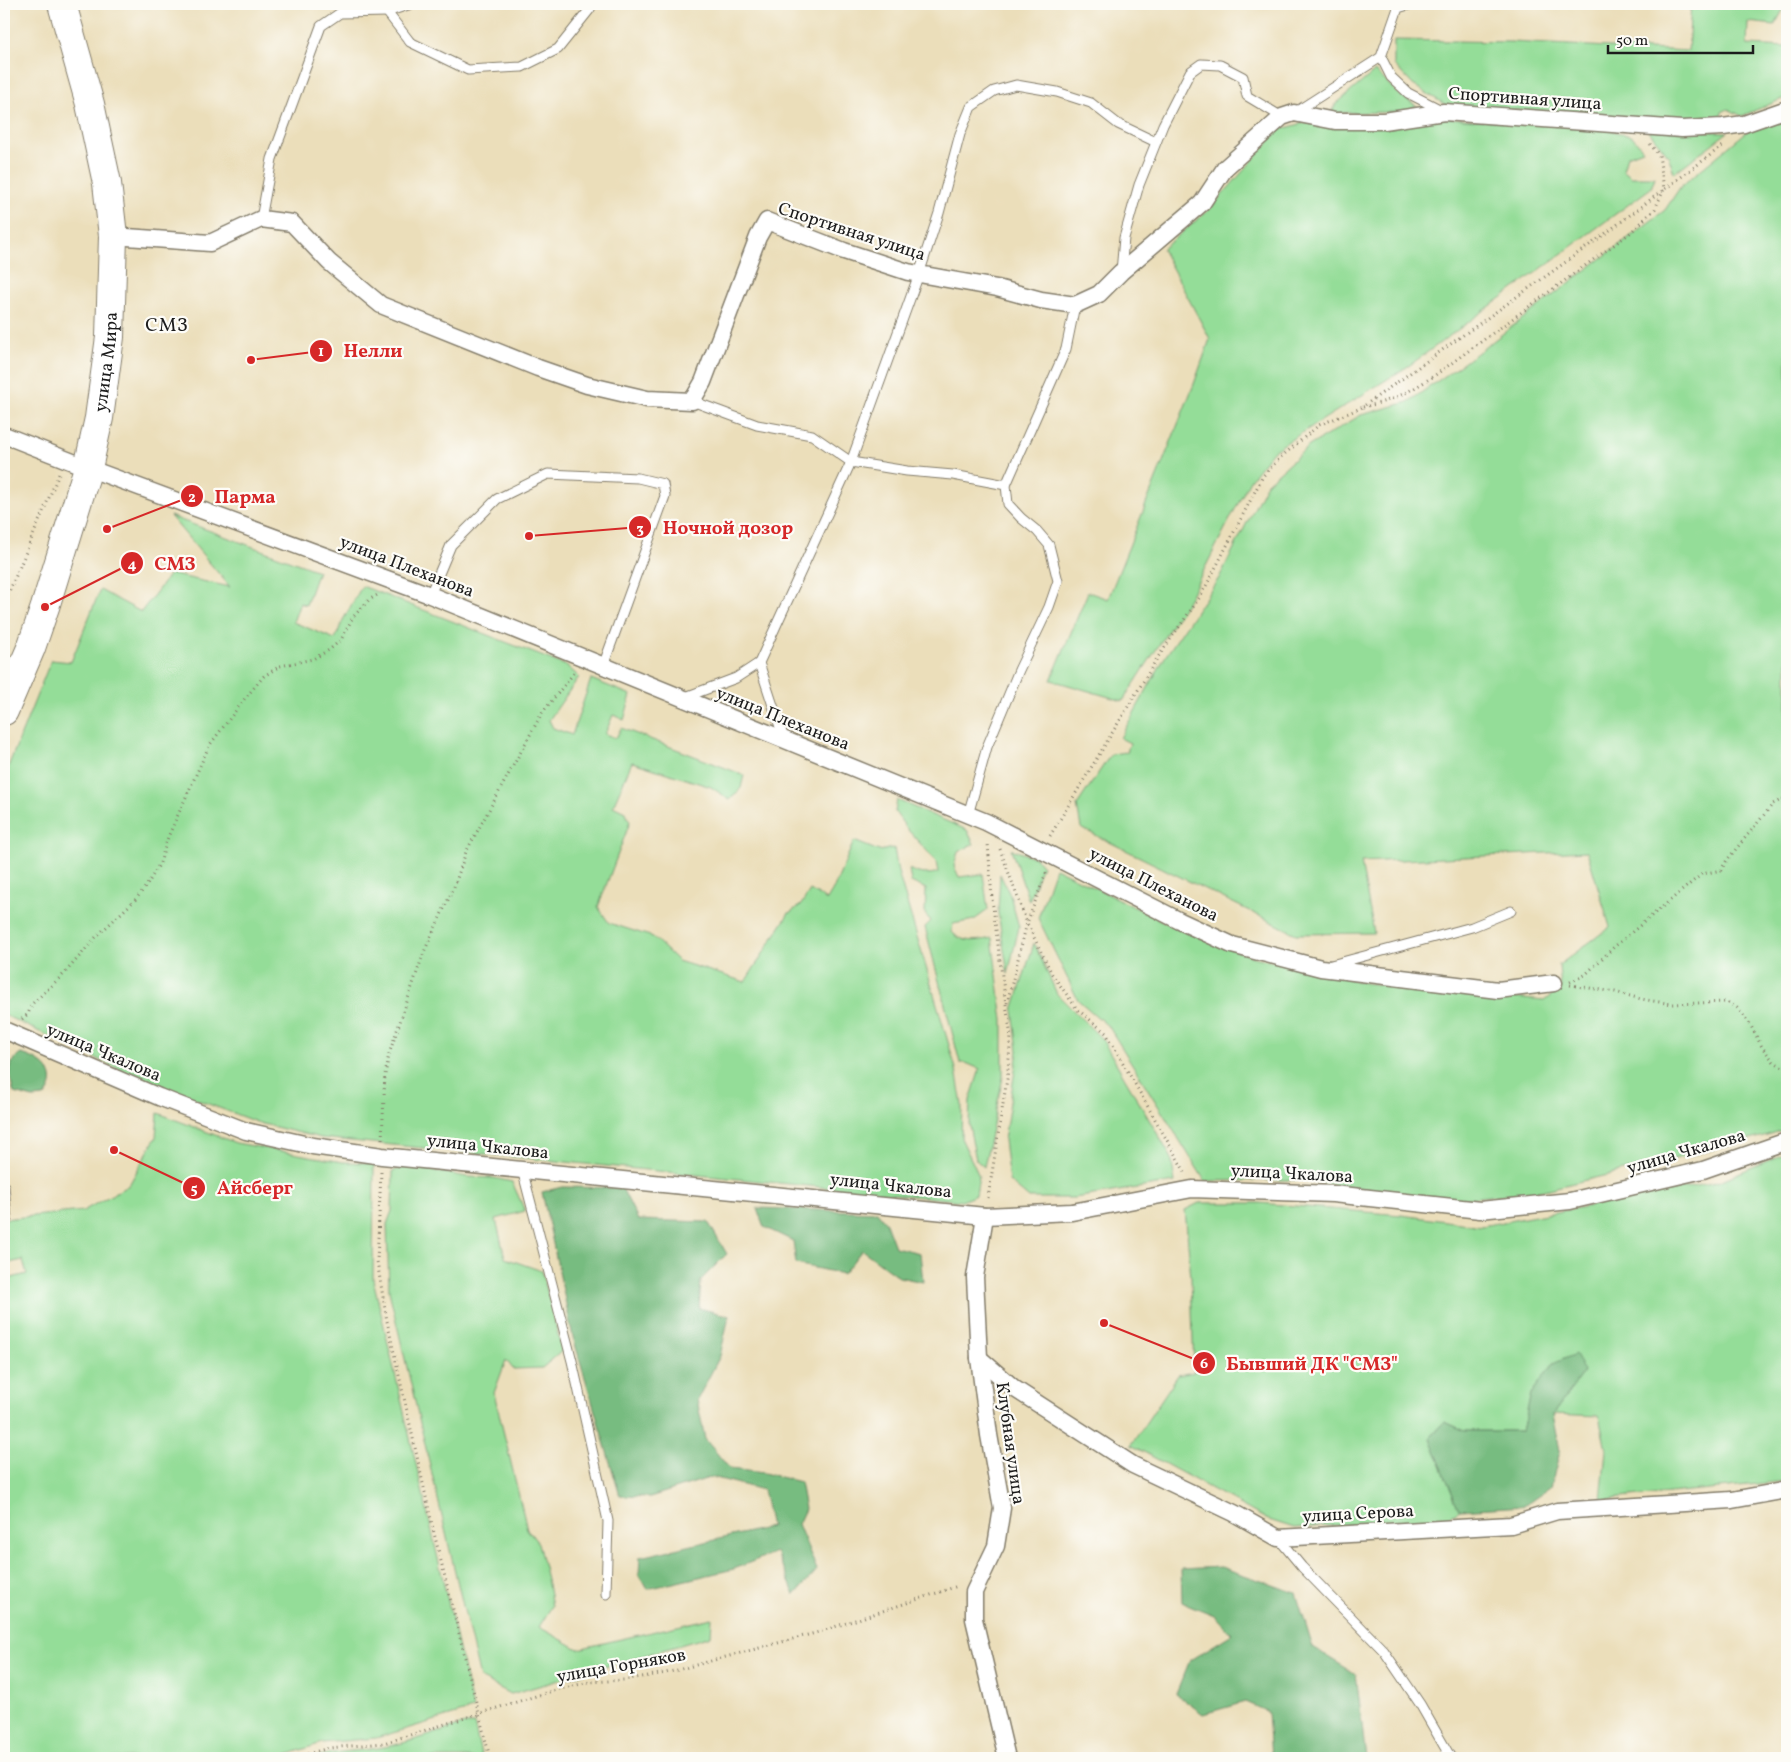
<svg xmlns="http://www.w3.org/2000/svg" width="1791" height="1762" viewBox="0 0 1791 1762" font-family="Vollkorn,serif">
<rect width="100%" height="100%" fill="#fdfcf7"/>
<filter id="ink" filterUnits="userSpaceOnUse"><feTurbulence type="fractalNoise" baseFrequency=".02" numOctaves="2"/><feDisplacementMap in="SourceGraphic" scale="10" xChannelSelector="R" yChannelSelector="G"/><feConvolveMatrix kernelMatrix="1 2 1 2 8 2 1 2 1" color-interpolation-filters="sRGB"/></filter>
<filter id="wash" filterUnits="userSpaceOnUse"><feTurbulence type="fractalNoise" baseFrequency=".0096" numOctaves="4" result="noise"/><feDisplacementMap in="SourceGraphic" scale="20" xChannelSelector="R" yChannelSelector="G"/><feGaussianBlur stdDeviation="1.12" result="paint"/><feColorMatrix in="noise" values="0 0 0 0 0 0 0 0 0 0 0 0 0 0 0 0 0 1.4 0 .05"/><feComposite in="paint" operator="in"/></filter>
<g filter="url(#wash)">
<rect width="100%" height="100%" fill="#ebdeba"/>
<!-- green -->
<g fill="#94dd98" stroke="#587c5a">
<polygon points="1691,4 1787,4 1787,8 1784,8 1775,25 1748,22 1747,45 1787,47 1787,97 1742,116 1728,109 1722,112 1720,121 1598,116 1446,105 1413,85 1394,65 1394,40 1511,42 1688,51"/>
<polygon points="1375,71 1401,96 1417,106 1401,112 1331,113 1336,104"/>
<polygon points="1787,115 1787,1129 1737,1144 1540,1191 1451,1200 1300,1180 1205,1181 1109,1027 1078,1000 1038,918 1055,868 1183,931 1250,956 1365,983 1544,1001 1561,988 1559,965 1610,927 1587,851 1361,862 1374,933 1296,934 1081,828 1077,805 1111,754 1127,752 1130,743 1120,738 1165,657 1219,578 1267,483 1309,446 1361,415 1408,402 1476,354 1665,210 1681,186 1750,129"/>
<polygon points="1450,118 1607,129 1633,137 1643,150 1627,156 1623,170 1631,177 1655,177 1651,188 1410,365 1273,451 1250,480 1190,597 1123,701 1051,680 1088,592 1108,599 1194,384 1210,339 1162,249 1210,209 1279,130 1303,123"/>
<polygon points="1648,130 1728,132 1674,173 1668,155"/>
<polygon points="170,516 318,571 306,605 300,603 293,622 335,639 343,620 362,586 567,666 579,677 549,720 553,728 572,735 591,679 631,695 624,720 613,715 605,734 616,738 621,728 744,775 741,788 730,800 711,787 632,762 613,806 625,812 630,822 598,907 609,923 653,937 678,961 745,982 789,913 801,905 810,890 827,900 834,888 854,841 879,851 894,848 898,872 956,1069 962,1105 961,1138 979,1176 976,1195 962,1201 321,1138 259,1123 129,1074 4,1015 4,777 51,660 71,662 100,590 141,612 170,574 230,587"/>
<path d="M 897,800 L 967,830 L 974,844 L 958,852 L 954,866 L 959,877 L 983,874 L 988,910 L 974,920 L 953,924 L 952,932 C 963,944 978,941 992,938 L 1003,1020 L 1003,1077 L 984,1167 L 976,1160 L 969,1125 L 970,1100 L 980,1069 L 966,1063 L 960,1063 L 925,927 L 931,921 L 925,914 L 926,889 L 911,882 L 909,869 C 919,875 929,875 939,872 L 937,862 L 907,829 L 895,812 Z"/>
<polygon points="1011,849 1036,858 1042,865 1029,901"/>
<polygon points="1000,874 1010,895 1019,927 1008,974 998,913"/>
<polygon points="1034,943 1057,994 1102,1039 1171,1157 1175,1182 1074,1198 1029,1198 1009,1181 1004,1140 1018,1051 1013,1010"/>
<polygon points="158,1113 236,1143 343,1162 374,1163 373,1279 473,1709 376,1738 322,1743 277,1758 10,1758 4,1726 4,1280 27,1274 23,1260 4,1264 4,1219 83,1211 129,1185 156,1137"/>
<polygon points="1786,1153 1787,1157 1787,1481 1601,1500 1606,1450 1599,1416 1553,1414 1584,1372 1553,1364 1531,1394 1522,1431 1465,1431 1445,1422 1430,1438 1459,1510 1444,1519 1294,1528 1266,1519 1131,1445 1178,1375 1194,1372 1191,1277 1185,1210 1199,1203 1259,1203 1401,1215 1482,1226 1717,1182"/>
<polygon points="409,1166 467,1177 494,1178 512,1182 525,1211 496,1219 505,1258 542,1271 562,1351 542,1368 513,1369 506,1360 494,1393 527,1529 538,1543 547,1579 552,1606 539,1627 578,1649 712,1618 711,1636 511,1694 480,1678 389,1291 387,1224 392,1211 393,1171"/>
<path d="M 465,1724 L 474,1724 L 482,1758 L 312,1758 C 335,1750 360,1752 384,1747 C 412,1742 438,1732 465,1724 Z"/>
</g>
<!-- forest -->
<g fill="#77bc80" stroke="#4a6c4e">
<path d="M 21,1054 C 42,1059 63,1076 44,1097 L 33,1098 L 14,1093 C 10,1076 4,1064 21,1054 Z"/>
<polygon points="562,1187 622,1188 638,1220 708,1222 727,1254 701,1280 699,1308 729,1316 720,1356 697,1400 705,1439 730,1469 764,1473 800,1482 805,1509 798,1524 817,1570 795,1595 776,1552 734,1569 647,1589 639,1574 640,1557 771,1527 763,1490 712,1477 650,1497 620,1496 573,1337 542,1192"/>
<polygon points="757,1208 877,1212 886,1223 895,1247 920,1253 923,1282 899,1277 862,1250 843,1274 796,1264 793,1241 764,1227"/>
<polygon points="1575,1354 1584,1372 1553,1414 1560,1451 1551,1487 1524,1506 1459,1510 1430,1438 1445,1422 1465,1431 1522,1431 1531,1394 1553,1364"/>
<polygon points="1221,1567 1296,1593 1313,1648 1356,1674 1366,1758 1271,1758 1268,1712 1245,1702 1203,1714 1176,1694 1190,1660 1232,1634 1214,1615 1182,1602 1181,1569"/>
</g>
</g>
<g filter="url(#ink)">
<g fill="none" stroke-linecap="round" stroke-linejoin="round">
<!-- lane casing -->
<g stroke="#847d6b" stroke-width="11">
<g id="lane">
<polyline points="387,12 410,42 468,70 522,67 558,49 590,9 592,4"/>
<polyline points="1381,57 1391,77 1408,93 1443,111"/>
<polyline points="1294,113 1381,57 1398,8 1412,4"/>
<polyline points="261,219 272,159 321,26 340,13 387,12 411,4"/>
<polyline points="1121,272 1124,238 1139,185 1163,125 1190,72 1201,64 1220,65 1243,77 1247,96 1282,117"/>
<polyline points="692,401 757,425 812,435 851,462 907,471 953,475 1006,485"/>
<polyline points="430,595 451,545 497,499 548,474 638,478 663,484 665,496 603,666"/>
<polyline points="683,698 736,678 759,663"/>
<polyline points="784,739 759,663 851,462 919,274 939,213 960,134 971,107 994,91 1016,85 1057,92 1091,103 1118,124 1156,142"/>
<polyline points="968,815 987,747 1019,670 1049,607 1058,581 1049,545 1037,531 1021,518 1008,504 1006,485 1066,349 1075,305"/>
<polyline points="1331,965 1472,927 1511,911"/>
<polyline points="522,1169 572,1361 608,1521 606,1594"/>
<polyline points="4,1186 7,1219 4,1224"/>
<polyline points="1278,1538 1302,1567 1384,1651 1420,1704 1451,1758"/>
</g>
</g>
<!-- street casing -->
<g stroke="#847d6b" stroke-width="19">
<g id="street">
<polyline points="113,236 210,243 261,219 292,223 329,262 381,305 538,368 587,385 647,399 692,401 703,382 758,237 767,221 844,251 908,272 997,288 1041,300 1075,305 1099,294 1121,272 1202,203 1225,168 1282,117 1294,113 1335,121 1384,121 1444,112 1682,129 1723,127 1744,124 1787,109"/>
<polyline points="4,435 88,468 430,595 986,822 1180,921 1232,945 1321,968 1498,990 1554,983"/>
<polyline points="4,1030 159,1097 246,1131 313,1146 382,1156 985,1216 1072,1212 1192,1189 1333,1194 1480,1210 1570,1201 1703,1170 1787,1141"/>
<polyline points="985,1216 975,1277 979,1358 989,1435 1002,1508 996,1546 974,1592 974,1619 1007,1758"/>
<polyline points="979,1358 1015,1389 1133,1465 1234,1513 1278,1538 1511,1525 1557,1511 1732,1500 1787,1490"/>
</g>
</g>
<!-- highway casing -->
<g stroke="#847d6b" stroke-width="30">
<g id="highway">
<path id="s1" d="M 4,711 L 31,648 L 45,607 L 88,468 L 99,418 L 110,337 L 113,236 L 107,183 L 90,104 L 62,4"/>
</g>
</g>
<!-- path -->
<g stroke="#847d6b" stroke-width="3" stroke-dasharray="1 4" stroke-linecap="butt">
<path d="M 1363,407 C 1395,400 1407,393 1434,376 L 1630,233 L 1655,209 L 1664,189 L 1659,155 L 1650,144"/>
<polyline points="4,604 59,474"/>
<polyline points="4,637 12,637"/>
<polyline points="1050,836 1158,657 1202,594 1263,476 1281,457 1319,425 1361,408 1598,239 1725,144"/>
<polyline points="1000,849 1027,923 1052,974 1077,1009 1106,1033 1185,1172"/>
<polyline points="1570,982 1585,975 1614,947 1702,874 1721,870 1727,860 1773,804 1787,797"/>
<polyline points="1570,985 1615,992 1641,999 1672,1004 1727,1002 1737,1008 1749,1022 1762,1047 1774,1062 1787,1069"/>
<polyline points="1007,1003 1027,923 1046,873"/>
<polyline points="22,1019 28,1014 32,1004 65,973 97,936 136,899 147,885 160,863 168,837 209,746 246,697 264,676 280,666 313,659 329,650 341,640 353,617 369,600 379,594"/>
<polyline points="382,1139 385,1075 389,1054 424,952 454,887 466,852 542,713 574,673"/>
<polyline points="381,1172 377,1261 387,1321 434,1533 490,1758"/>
<polyline points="988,1198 1007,1079 1011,1037 1004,991 992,899 988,843"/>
<polyline points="293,1758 329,1748 384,1743 552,1691 589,1682 624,1680 666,1673 819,1632 958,1586"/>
</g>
<!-- lane -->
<use href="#lane" stroke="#fff" stroke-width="9"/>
<!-- street -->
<use href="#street" stroke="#fff" stroke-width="16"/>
<!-- highway -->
<use href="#highway" stroke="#fff" stroke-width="28"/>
</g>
</g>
<g text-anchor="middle" stroke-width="4.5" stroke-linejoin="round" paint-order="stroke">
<!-- street labels -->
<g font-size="18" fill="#1c1c1c" stroke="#fdfcf7">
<text transform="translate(1525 98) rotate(4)" y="6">Спортивная улица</text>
<text transform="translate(852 231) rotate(18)" y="6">Спортивная улица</text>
<text dy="6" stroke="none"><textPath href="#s1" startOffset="365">улица Мира</textPath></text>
<text transform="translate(407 566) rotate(21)" y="6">улица Плеханова</text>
<text transform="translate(783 718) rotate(22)" y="6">улица Плеханова</text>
<text transform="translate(1154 884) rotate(27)" y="6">улица Плеханова</text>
<text transform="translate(104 1052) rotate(23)" y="6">улица Чкалова</text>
<text transform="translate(488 1146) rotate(6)" y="6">улица Чкалова</text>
<text transform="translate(1686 1151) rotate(-16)" y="6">улица Чкалова</text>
<text transform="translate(1292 1173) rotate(3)" y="6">улица Чкалова</text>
<text transform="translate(891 1185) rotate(6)" y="6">улица Чкалова</text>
<text transform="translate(1011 1443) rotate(82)" y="6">Клубная улица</text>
<text transform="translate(1358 1513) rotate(-3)" y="6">улица Серова</text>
<text transform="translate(621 1665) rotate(-10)" y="6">улица Горняков</text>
</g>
<!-- neighbourhood labels -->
<g font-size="19" letter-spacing="1" fill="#1c1c1c" stroke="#fdfcf7">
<text x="167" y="331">СМЗ</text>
</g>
</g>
<!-- callouts -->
<path fill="none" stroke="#d62828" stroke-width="2" d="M251 360L321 351M107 529L192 496M529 536L640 527M45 607L132 563M114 1150L194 1188M1104 1323L1204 1363"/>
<g fill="#d62828" stroke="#fdfcf7" stroke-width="2">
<circle cx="251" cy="360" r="5"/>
<circle cx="107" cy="529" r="5"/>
<circle cx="529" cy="536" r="5"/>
<circle cx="45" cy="607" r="5"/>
<circle cx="114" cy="1150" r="5"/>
<circle cx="1104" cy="1323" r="5"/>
<circle cx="321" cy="351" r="12"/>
<circle cx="192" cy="496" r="12"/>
<circle cx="640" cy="527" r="12"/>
<circle cx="132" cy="563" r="12"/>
<circle cx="194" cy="1188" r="12"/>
<circle cx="1204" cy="1363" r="12"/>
</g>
<g font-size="15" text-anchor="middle" font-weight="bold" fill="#fff">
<text x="321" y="356">1</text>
<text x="192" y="502">2</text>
<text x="640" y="533">3</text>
<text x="132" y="569">4</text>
<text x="194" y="1193">5</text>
<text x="1204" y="1368">6</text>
</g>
<g font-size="19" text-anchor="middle" font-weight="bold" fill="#d62828" stroke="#fdfcf7" stroke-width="4.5" stroke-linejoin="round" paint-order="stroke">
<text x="373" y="357">Нелли</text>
<text x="245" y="503">Парма</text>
<text x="728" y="534">Ночной дозор</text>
<text x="175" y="570">СМЗ</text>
<text x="255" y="1194">Айсберг</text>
<text x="1312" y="1370">Бывший ДК "СМЗ"</text>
</g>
<!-- margin -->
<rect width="1791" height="1762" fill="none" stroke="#fdfcf7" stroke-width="20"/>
<!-- scale -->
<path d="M1608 45v8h145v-8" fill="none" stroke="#1c1c1c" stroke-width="2.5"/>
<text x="1616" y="45" font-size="15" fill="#1c1c1c" stroke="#fdfcf7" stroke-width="4" paint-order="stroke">50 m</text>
</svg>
